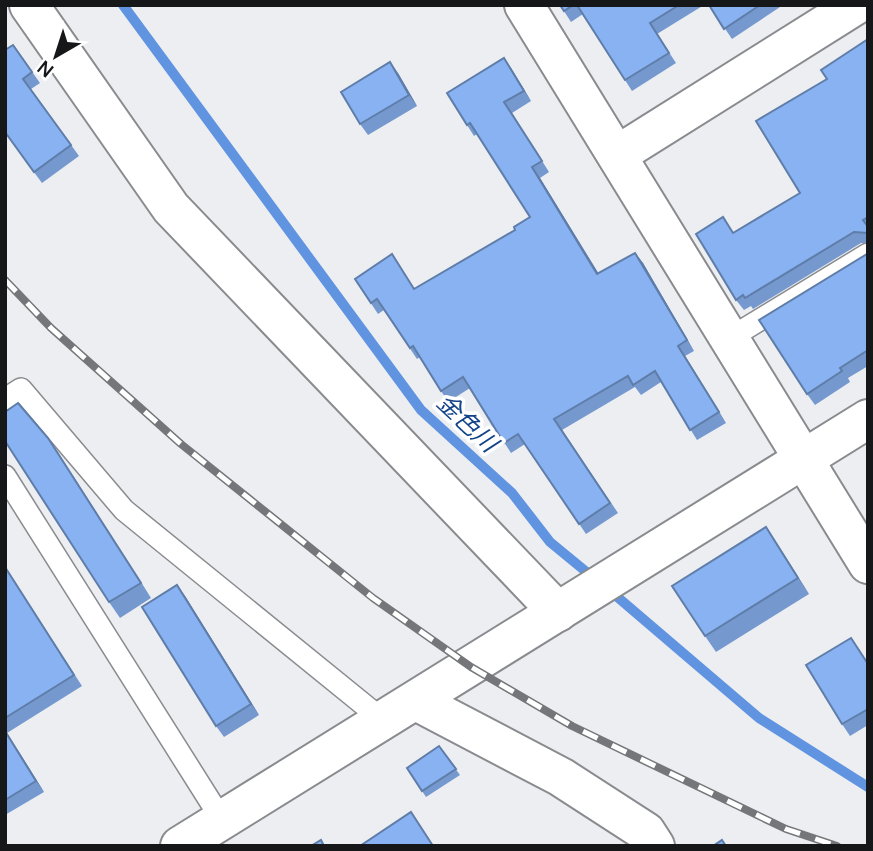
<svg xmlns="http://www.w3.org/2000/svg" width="873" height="851" viewBox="0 0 873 851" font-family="Manrope,'Noto Sans JP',sans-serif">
<rect width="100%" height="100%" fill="#eceef2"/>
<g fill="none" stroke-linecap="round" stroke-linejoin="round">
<!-- stream -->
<g stroke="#6093e0" stroke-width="10">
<polyline points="123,5 421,410 512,493 550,542 595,579"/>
<polyline points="608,589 759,718 868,787"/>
</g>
<!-- service casing -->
<g stroke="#898b8e" stroke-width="24">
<g id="service">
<polyline points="730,338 868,254"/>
<polyline points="5,399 21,389 124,510 384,721"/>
<polyline points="5,476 222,820"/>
</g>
</g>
<!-- minor casing -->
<g stroke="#898b8e" stroke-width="42">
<g id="minor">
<polyline points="29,5 171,208 558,612"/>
<polyline points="524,5 868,564"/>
<polyline points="617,155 856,5"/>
<polyline points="416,701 561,777 646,832 655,846"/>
</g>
</g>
<!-- tertiary casing -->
<g stroke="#898b8e" stroke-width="42">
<polyline id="tertiary" points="180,846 868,419"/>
</g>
<!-- service -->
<use href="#service" stroke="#fff" stroke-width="21"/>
<!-- minor -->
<use href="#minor" stroke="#fff" stroke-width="38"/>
<!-- tertiary -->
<use href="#tertiary" stroke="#fff" stroke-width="38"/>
<!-- rail casing -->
<g stroke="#757679" stroke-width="8">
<polyline id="rail" points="5,280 51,328 181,444 373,598 471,667 572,726 786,829 837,846"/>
</g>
<!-- rail -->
<use href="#rail" stroke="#fff" stroke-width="5" stroke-dasharray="16" stroke-linecap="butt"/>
</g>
<!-- wall -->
<g fill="#7599cf">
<polygon points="560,5 704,5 657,34 676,63 632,91 583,14 571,22"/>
<polygon points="709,5 783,5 732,39"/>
<polygon points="868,39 868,243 861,243 753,309 751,306 744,310 736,300 734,233 800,193 827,79"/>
<polygon points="13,45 40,83 31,89 79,156 42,183 5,133"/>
<polygon points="511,68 531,101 512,113 549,172 540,178 598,273 635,253 643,263 694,351 685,356 726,423 697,440 661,382 641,395 635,387 562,430 618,513 586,534 525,444 511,453 470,388 448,402 420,357 417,359 384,310 378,314 355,279 415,288 515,230 530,217 477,134 474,136 467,125"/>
<polygon points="398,73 417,106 368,135 360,124"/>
<polygon points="868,254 868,366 848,378 850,382 815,405 807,394"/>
<polygon points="48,438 151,598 120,618 109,602"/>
<polygon points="766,527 809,594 716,652 705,636"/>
<polygon points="5,567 82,686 7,733 44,792 5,815"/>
<polygon points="185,596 259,715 224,737 216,726"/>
<polygon points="859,649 868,663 868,725 850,736 842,724"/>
<polygon points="439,746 460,775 426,797 407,768"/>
</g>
<!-- shaded-wall -->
<g fill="#5f7da9">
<polygon points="504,58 511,68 531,101 524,91"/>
<polygon points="390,62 398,73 417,106 409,95"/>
<polygon points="532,167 540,178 605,284 597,274"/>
<polygon points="635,253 643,263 694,351 687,340"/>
<polygon points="678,346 685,356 726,423 719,412"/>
<polygon points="48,438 59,454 151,598 141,583"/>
<polygon points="766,527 776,542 809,594 798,578"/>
<polygon points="177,585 185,596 259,715 251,704"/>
<polygon points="5,730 7,733 44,792 36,781"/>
</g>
<!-- building -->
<g fill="#88b2f1" stroke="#5f7da9" stroke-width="2">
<polygon points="560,5 573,5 564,11"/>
<polygon points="577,5 679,5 650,23 669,53 625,80"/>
<polygon points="709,5 760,5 724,29"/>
<polygon points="868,39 868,217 863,220 868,227 868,233 854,232 745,298 743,295 736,300 696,234 723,217 733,233 800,193 756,121 827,79 821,70"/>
<polygon points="13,45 32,72 23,79 71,145 34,172 5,132 5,50"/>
<polygon points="504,58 524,91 504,102 542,161 532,167 597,274 635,253 687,340 678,346 719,412 690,430 655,371 633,385 628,376 554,419 610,503 579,524 518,434 504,443 463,377 441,391 413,346 410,348 377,299 371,303 355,279 392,254 414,289 515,230 514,227 530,217 470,123 467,125 447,93"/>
<polygon points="390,62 409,95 360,124 341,92"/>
<polygon points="867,254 868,254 868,350 840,368 842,371 807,394 759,320"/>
<polygon points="18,403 48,438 141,583 109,602 5,441 5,412"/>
<polygon points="766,527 798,578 705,636 672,586"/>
<polygon points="5,567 74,675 5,718"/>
<polygon points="177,585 251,704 216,726 142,607"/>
<polygon points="851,638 868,664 868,709 842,724 806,665"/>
<polygon points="5,731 36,781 5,800"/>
<polygon points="439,746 456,769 422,791 407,768"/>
<polygon points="411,812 433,846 360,846"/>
<polygon points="321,840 324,846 311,846"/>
<polygon points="722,840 726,846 713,846"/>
</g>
<g text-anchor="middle" stroke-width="7" stroke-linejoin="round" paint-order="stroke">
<!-- water labels -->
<g font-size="24" font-style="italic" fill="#134388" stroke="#fff">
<text transform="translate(467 423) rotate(43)" y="8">金色川</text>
</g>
</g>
<!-- border -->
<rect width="873" height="851" fill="none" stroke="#161718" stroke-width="14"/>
<!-- north arrow -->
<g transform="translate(56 56) rotate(219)" stroke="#ffffff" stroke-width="5" paint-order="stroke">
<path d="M0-5L12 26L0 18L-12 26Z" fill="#161718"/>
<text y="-10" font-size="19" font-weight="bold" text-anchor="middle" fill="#161718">N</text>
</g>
</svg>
